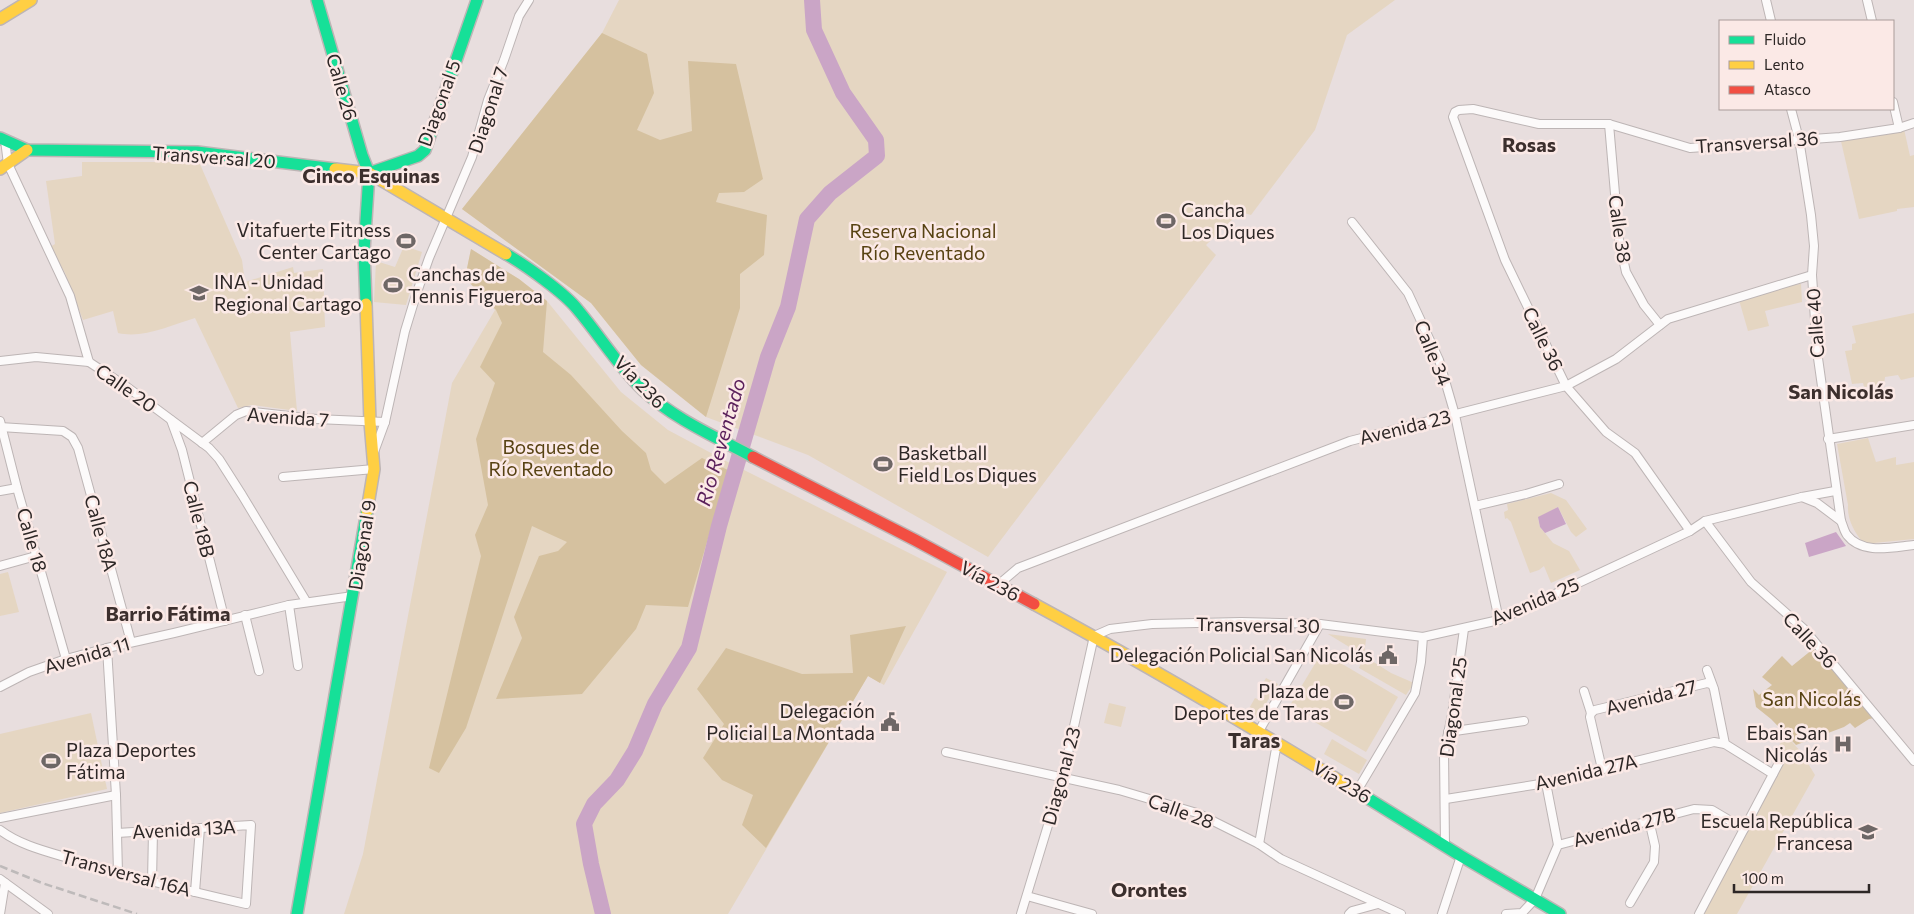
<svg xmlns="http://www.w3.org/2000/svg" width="1914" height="914" viewBox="0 0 1914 914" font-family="Commissioner,sans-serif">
<rect width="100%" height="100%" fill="#e8dede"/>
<!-- green -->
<g fill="#e5d6c2">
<polygon points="619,0 1395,0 1347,35 1315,130 1251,215 1240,212 1206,245 1216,255 988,557 808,455 706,417 641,365 591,303 462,209 602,33"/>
<polygon points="1904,129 1910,156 1914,155 1914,207 1897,209 1897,211 1859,219 1840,137"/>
<path d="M 82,162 L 199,162 L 242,260 L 245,282 L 293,267 L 294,273 L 323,269 L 325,327 L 290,332 L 297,411 L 252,405 L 238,408 L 195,318 C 171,325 143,339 118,333 L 113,311 L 83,320 L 65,273 L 50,247 L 55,244 L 46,181 L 82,176 Z"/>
<polygon points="404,246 422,252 406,305 374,302 376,261 395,267"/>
<polygon points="471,249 519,279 547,301 621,392 668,430 726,461 947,572 884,685 868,676 728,914 344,914 363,854 452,383 495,310 465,278"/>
<polygon points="1801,284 1802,302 1765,311 1769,326 1748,331 1739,300 1784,286"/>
<polygon points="1914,313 1914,377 1901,380 1898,375 1885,377 1884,385 1864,387 1863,383 1852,384 1845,351 1852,350 1852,344 1856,343 1852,326"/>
<path d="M 1868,438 L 1876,462 L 1896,457 L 1896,465 L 1914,462 L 1914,539 L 1864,544 C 1855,533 1847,520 1848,505 L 1837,444 Z"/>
<polygon points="1551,493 1566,500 1587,529 1576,537 1571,532 1558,507 1538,518 1540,527 1553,543 1569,551 1580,570 1551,583 1544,566 1539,570 1530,573 1511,522 1507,518 1505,519 1504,512 1508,510 1507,504"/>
<polygon points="8,572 19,612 0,616 0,574"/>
<polygon points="1328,634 1366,639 1364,656 1391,673 1414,683 1406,695 1359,668 1364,656"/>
<polygon points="1322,652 1398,697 1366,752 1289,707"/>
<polygon points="1266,678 1278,684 1257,718 1247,712 1255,698 1260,700 1268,687 1263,683"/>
<polygon points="1109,703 1126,707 1121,727 1104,723"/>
<polygon points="91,713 107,789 0,813 0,734"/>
<polygon points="1785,734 1801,752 1815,775 1737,914 1699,914 1783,758 1775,754"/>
<polygon points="1332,739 1367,760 1359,774 1324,754"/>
</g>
<!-- forest -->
<g fill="#d5c19f">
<polygon points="602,33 647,54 654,93 637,130 660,140 692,131 688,61 736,64 763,179 744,192 719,193 716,202 767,215 764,255 740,274 740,308 706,417 641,365 591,303 462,209"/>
<polygon points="471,249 519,279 547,301 543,352 571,375 622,431 646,453 651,470 665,484 702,458 728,470 688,607 646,605 636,629 582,694 496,699 522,638 514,617 539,556 558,551 567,542 532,526 466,728 439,773 429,768 481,556 475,535 488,505 476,439 495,383 480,367 502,323 496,310 465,278"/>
<polygon points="906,626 880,683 868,676 766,848 742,825 753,795 722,780 703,758 724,724 697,689 726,648 802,674 853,673 850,635"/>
<polygon points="1813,649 1840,672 1874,718 1869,719 1855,728 1850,723 1844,727 1796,745 1771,719 1756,707 1753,689 1759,695 1772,685 1762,677 1782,656 1792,666"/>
</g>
<!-- water -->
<g fill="#caa5c6">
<polygon points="1558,507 1566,524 1545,533 1540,527 1538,517"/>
<polygon points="1836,532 1846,546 1809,557 1805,543"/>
</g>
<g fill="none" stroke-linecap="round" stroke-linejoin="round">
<!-- river -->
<polyline stroke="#caa5c6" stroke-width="16" points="603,914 591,864 584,824 594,804 617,780 635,751 655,704 689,648 719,526 768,357 788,307 807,219 830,193 877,156 876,140 843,93 814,30 812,0"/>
<!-- street casing -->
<g stroke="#bdb5b5" stroke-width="10">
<g id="street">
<polyline points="1766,0 1771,21"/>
<polyline points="1867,0 1872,21"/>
<polyline points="1893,102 1899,128"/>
<path d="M 1791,109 L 1799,139 L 1811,215 L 1814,246 L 1812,275 L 1817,351 L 1841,521 C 1843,525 1844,531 1847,535 C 1862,555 1893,547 1914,545"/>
<polyline points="1609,124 1619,240 1626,272 1644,305 1660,325"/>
<polyline points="5,140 8,164 70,296 89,362 127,387 209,448 219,459 242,495 306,601"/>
<polyline points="1352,222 1408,293 1439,360 1455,415 1499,620"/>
<polyline points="0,361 36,357 89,362"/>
<polyline points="171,420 182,450 225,621"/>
<polyline points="0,421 17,488 66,659"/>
<polyline points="0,427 63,431 72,437 78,448 131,642"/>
<polyline points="1828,439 1914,425"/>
<polyline points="202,443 236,415 246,411 316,419 385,422"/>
<polyline points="374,452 385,422 405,331 416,295 429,258 472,157 488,100 504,60 519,16 529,0"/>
<polyline points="283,477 374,469"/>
<polyline points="0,491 17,488"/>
<polyline points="1802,497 1817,503 1841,521"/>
<polyline points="1475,506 1526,494 1559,484"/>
<polyline points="1705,521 1751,582 1804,629 1914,761"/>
<polyline points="1690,531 1635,453 1606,432 1566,386 1505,260 1453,117 1455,112 1459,110 1473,109 1539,124 1609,124 1690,148 1840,137 1899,128 1914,123"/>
<polyline points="0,566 36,556"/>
<polyline points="998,585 1018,568 1350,441 1566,386 1616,359 1668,319 1812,275"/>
<polyline points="289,605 298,666"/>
<polyline points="245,615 259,671"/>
<polyline points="107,648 116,795 118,873"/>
<polyline points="1707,670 1714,689 1725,744 1773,774"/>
<polyline points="0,687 29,672 66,659 107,648 174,633 289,605 353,596"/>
<polyline points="1584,691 1591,713 1590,717 1602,769"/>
<polyline points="1591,713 1595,710 1707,683 1711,684"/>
<polyline points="1259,731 1320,624"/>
<polyline points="1448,732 1524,721"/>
<polyline points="946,752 1119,790 1197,813 1259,844 1281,859 1401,914"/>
<polyline points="1546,783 1558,845"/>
<polyline points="1357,791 1415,693 1421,662 1423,637 1499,620 1690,531 1705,521 1802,497 1835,491"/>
<polyline points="1446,799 1546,783 1714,742 1725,744"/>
<polyline points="0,818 116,795"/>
<path d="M 0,830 C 21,846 49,852 75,860 C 131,877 189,891 246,904 L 251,825 L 117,833"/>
<polyline points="1259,844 1277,743"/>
<polyline points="1445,846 1444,752 1452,715 1464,629"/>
<polyline points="0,879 48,914"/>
<polyline points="152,882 153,831"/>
<polyline points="195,892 200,828"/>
<polyline points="1027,896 1092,914"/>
<polyline points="1630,903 1654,862 1655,846 1649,820"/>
<polyline points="0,914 5,883"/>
<polyline points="1021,914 1063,776 1094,636 1110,629 1152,624 1241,622 1320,624 1423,637"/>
<polyline points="1349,914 1352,911 1378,904"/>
<polyline points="1442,914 1461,856"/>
<polyline points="1506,914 1522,913 1535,899 1558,845 1694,809 1712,810 1744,829"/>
<polyline points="1699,914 1780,761"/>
</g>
</g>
<!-- fast casing -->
<g stroke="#bdb5b5" stroke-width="14">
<g id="fast">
<polyline points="317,0 362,155 369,173 364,251 366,304"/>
<polyline points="0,138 27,150 197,152 335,169"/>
<polyline points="369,173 418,156 425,150 477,0"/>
<path d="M 506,254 C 525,265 565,293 578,310 C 600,336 618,366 643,390 C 674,419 716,437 753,457"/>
<polyline points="1348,786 1461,856 1560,914"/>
<polyline points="297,914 367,511"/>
</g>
</g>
<!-- slow casing -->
<g stroke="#bdb5b5" stroke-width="14">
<g id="slow">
<polyline points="0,19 31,0"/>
<polyline points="0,169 27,150"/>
<polyline points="335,169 369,173 506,254"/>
<polyline points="366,304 370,422 374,469 367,511"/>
<path d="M 1034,604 C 1141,662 1245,723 1348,786"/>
</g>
</g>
<!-- jam casing -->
<g stroke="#bdb5b5" stroke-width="14">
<polyline id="jam" points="753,457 915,540 1034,604"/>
</g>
<!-- street -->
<use href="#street" stroke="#fcfafa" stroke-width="8"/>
<!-- fast -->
<use href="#fast" stroke="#16e098" stroke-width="11"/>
<!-- slow -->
<use href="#slow" stroke="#ffcf43" stroke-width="11"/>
<!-- jam -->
<use href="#jam" stroke="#f24e42" stroke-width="11"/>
<!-- rail -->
<polyline stroke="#bebaba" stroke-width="2.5" stroke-dasharray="8 4" stroke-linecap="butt" points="0,866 42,883 137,914"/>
</g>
<!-- icons -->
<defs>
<g id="stadium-bare" transform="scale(1.5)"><path d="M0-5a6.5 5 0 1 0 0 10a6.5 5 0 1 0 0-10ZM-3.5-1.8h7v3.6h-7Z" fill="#6e6766" stroke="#fbe9e6" stroke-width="2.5" paint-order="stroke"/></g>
<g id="university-bare" transform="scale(1.5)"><path d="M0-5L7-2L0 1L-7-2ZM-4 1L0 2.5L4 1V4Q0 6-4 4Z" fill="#6e6766" stroke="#fbe9e6" stroke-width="2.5" paint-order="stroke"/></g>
<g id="civic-bare" transform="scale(1.5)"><path d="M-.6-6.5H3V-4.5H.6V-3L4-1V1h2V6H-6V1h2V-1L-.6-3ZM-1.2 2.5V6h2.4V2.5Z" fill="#6e6766" stroke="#fbe9e6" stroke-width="2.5" paint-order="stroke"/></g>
<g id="hospital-bare" transform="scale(1.5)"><path d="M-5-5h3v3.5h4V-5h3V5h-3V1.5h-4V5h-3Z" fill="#6e6766" stroke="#fbe9e6" stroke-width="2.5" paint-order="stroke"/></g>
<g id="school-bare" transform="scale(1.5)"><path d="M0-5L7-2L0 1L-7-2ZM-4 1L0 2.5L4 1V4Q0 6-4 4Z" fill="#6e6766" stroke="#fbe9e6" stroke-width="2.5" paint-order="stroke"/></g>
</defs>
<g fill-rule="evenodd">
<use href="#stadium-bare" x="1166" y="221"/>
<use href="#stadium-bare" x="406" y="241"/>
<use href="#stadium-bare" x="393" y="285"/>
<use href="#university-bare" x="199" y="293"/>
<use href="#stadium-bare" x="883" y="464"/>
<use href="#civic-bare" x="1388" y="655"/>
<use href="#stadium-bare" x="1344" y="702"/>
<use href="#civic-bare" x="890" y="722"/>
<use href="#hospital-bare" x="1843" y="744"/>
<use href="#stadium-bare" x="51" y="761"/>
<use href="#school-bare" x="1868" y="832"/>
</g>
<g text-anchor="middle" stroke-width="5" stroke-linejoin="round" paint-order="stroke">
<!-- street labels -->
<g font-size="19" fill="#2d2726" stroke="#fbe9e6">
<text transform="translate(342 87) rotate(74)" y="7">Calle 26</text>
<text transform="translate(439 103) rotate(-70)" y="7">Diagonal 5</text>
<text transform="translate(488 110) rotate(-72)" y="7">Diagonal 7</text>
<text transform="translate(1757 142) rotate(-4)" y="7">Transversal 36</text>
<text transform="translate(214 157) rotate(4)" y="7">Transversal 20</text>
<text transform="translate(1620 229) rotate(82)" y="7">Calle 38</text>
<text transform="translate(1815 323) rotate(-94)" y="7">Calle 40</text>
<text transform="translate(1543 339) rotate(64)" y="7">Calle 36</text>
<text transform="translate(1433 353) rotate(68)" y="7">Calle 34</text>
<text transform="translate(640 382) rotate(46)" y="7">Vía 236</text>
<text transform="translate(126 388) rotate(35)" y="7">Calle 20</text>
<text transform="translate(288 417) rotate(4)" y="7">Avenida 7</text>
<text transform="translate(1405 427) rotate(-14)" y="7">Avenida 23</text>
<text transform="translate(199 519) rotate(76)" y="7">Calle 18B</text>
<text transform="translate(101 533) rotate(75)" y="7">Calle 18A</text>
<text transform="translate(32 540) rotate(74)" y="7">Calle 18</text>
<text transform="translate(362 545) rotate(-81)" y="7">Diagonal 9</text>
<text transform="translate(990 581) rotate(28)" y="7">Vía 236</text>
<text transform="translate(1535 601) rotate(-23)" y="7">Avenida 25</text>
<text transform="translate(1258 625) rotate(1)" y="7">Transversal 30</text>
<text transform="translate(1810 640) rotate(47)" y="7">Calle 36</text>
<text transform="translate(87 655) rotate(-16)" y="7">Avenida 11</text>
<text transform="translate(1651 697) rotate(-14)" y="7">Avenida 27</text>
<text transform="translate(1453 707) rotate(-82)" y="7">Diagonal 25</text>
<text transform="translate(1586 772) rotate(-13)" y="7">Avenida 27A</text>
<text transform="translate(1061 776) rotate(-75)" y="7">Diagonal 23</text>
<text transform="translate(1342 782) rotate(31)" y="7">Vía 236</text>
<text transform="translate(1181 811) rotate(20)" y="7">Calle 28</text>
<text transform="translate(1624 827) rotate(-15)" y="7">Avenida 27B</text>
<text transform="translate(184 829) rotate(-3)" y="7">Avenida 13A</text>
<text transform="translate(126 873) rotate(15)" y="7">Transversal 16A</text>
</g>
<!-- poi labels -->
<g font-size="19" fill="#2d2726" stroke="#fbe9e6" text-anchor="end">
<text x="1181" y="217" text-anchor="start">Cancha<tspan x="1181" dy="22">Los Diques</tspan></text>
<text x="391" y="237">Vitafuerte Fitness<tspan x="391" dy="22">Center Cartago</tspan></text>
<text x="408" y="281" text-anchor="start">Canchas de<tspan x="408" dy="22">Tennis Figueroa</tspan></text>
<text x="214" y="289" text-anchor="start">INA - Unidad<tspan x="214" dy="22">Regional Cartago</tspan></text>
<text x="898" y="460" text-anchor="start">Basketball<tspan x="898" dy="22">Field Los Diques</tspan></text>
<text x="1373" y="662">Delegación Policial San Nicolás</text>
<text x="1329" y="698">Plaza de<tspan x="1329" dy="22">Deportes de Taras</tspan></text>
<text x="875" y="718">Delegación<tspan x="875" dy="22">Policial La Montada</tspan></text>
<text x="1828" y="740">Ebais San<tspan x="1828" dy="22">Nicolás</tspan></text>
<text x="66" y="757" text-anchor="start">Plaza Deportes<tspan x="66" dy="22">Fátima</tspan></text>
<text x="1853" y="828">Escuela República<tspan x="1853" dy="22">Francesa</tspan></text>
</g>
<!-- park labels -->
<g font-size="19" fill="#574212" stroke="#fbe9e6">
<text x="923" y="238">Reserva Nacional<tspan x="923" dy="22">Río Reventado</tspan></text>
<text x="551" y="454">Bosques de<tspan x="551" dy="22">Río Reventado</tspan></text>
<text x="1812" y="706">San Nicolás</text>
</g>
<!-- neighbourhood labels -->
<g font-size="20" font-weight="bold" fill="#3c2f2d" stroke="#fbe9e6">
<text x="1529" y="152">Rosas</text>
<text x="371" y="183">Cinco Esquinas</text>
<text x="1841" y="399">San Nicolás</text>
<text x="168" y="621">Barrio Fátima</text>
<text x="1149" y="897">Orontes</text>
</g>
<!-- water labels -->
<g font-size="20" font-style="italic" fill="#591f5a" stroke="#fbe9e6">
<text transform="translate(721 442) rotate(-74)" y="7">Rio Reventado</text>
</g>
<!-- quarter labels -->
<g font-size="21" font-weight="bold" fill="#3c2f2d" stroke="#fbe9e6">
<text x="1254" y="748">Taras</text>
</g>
</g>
<!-- legend -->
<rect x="1719" y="20" width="175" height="90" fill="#fbe9e6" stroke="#a99b99"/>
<rect x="1729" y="36" width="25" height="8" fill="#16e098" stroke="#a99b99"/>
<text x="1764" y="45" font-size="15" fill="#2d2726">Fluido</text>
<rect x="1729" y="61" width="25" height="8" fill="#ffcf43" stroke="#a99b99"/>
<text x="1764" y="70" font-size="15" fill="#2d2726">Lento</text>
<rect x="1729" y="86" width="25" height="8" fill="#f24e42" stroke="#a99b99"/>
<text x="1764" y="95" font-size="15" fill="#2d2726">Atasco</text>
<!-- scale -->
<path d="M1734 884v8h135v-8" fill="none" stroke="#2d2726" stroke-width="2.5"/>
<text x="1742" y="884" font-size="15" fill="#2d2726" stroke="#fbe9e6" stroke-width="4" paint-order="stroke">100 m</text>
</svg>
